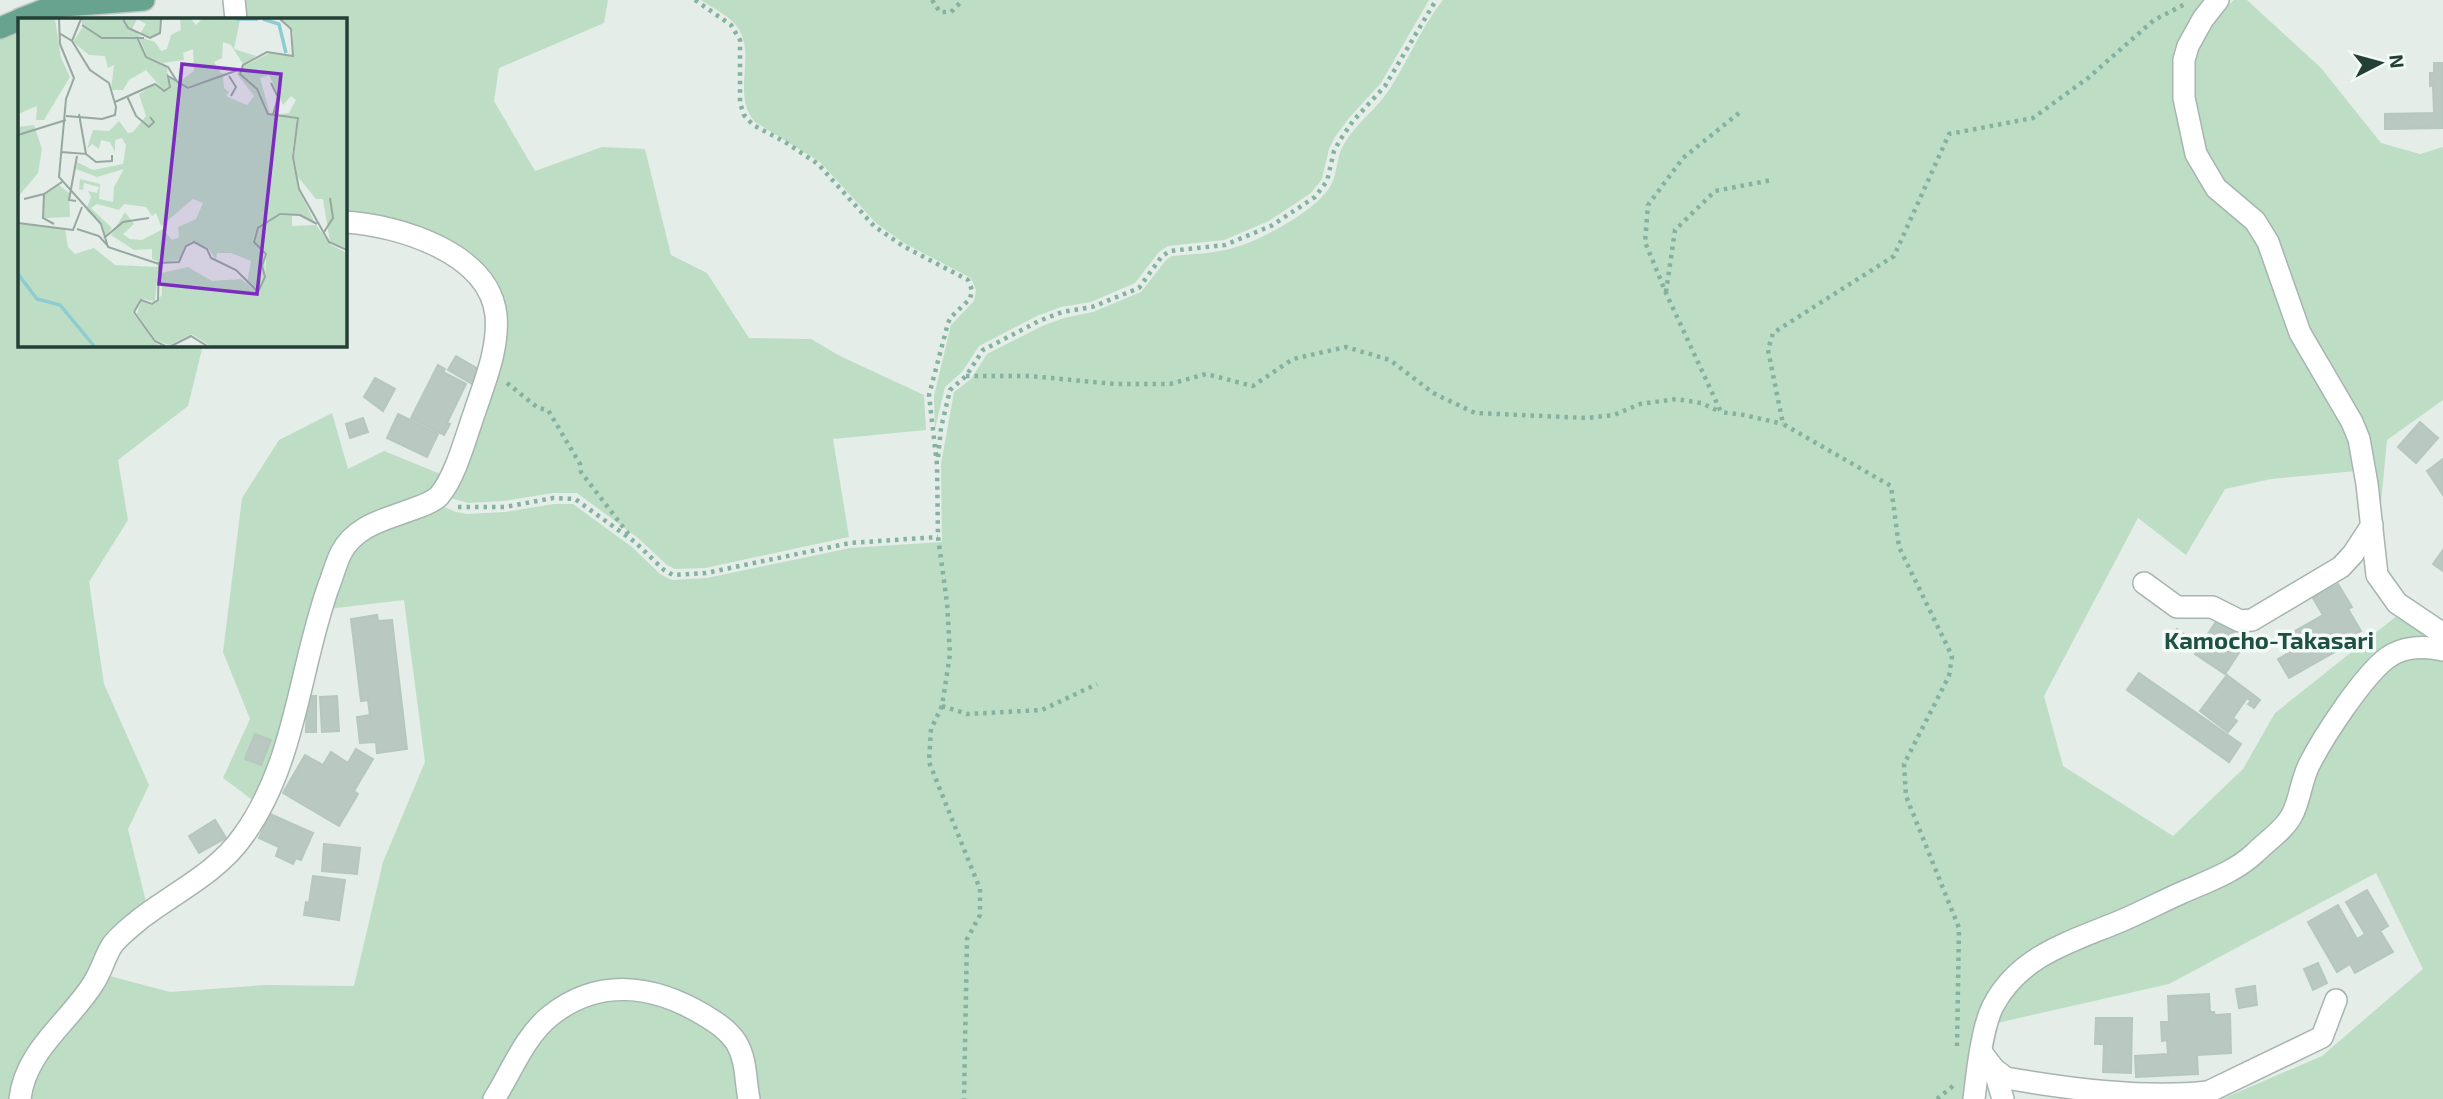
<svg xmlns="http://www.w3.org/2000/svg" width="2443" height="1099" viewBox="0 0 2443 1099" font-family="'Exo 2',sans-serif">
<rect width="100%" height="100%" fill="#e4ede8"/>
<!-- green -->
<g fill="#bddec4">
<polygon points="244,0 608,0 604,23 499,68 494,101 535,171 602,147 645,149 671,255 707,273 749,338 811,339 840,356 924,395 926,430 833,439 849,537 705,568 675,569 667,565 638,538 577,493 553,493 504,501 468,503 447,497 496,371 481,267 345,215 345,19 246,19"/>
<path d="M 701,0 L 1429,0 L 1381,83 L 1349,118 L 1335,137 L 1329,149 L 1322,179 L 1311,193 L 1269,221 L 1224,240 L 1168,246 L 1159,252 L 1135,283 L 1091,302 L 1061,307 L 1037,316 L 979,346 L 962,372 L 945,387 L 935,429 L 934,396 L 951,325 L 974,301 L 976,290 L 971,278 L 904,243 L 876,223 L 820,162 L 755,122 C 729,92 761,50 733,22 C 724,13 711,7 701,0 Z"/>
<path d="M 1443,0 L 2209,0 L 2177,100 L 2250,226 L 2345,425 L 2357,471 L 2271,479 L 2225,489 L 2186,555 L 2138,518 L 2044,696 L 2063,766 L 2173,836 L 2243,769 L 2275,713 L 2398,615 L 2436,637 L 2399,642 L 2284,812 L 2243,851 L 2214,868 L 2118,912 L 2070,930 L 2026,954 L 1965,1099 L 757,1099 L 725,1020 L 585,988 L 485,1099 L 27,1099 L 34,1072 L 106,975 L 170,992 L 265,985 L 354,986 L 383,862 L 425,762 L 404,600 L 328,609 L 348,555 L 361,538 L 439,505 L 456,512 L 467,514 L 505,512 L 554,504 L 573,504 L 632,547 L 660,574 L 672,580 L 707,578 L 850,548 L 942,542 L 941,464 L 954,392 L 971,379 L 987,354 L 1042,326 L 1064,318 L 1093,312 L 1141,292 L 1166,260 L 1172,256 C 1189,254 1208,254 1225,250 C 1254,245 1317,211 1331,185 C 1338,172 1336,157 1344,144 C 1357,122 1378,108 1391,87 C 1409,59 1422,26 1443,0 Z"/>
<polygon points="2234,0 2247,0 2321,68 2381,143 2420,154 2443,147 2443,400 2387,440 2379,524 2374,483 2295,298 2208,163 2190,74 2195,49 2208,23"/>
<polygon points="19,32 19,345 203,345 188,406 118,460 128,520 89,582 104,684 149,785 128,829 147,906 87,980 12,1099 0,1099 0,40"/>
<polygon points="332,413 348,469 384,451 443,475 432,492 352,527 281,739 255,802 223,778 250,719 223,652 242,498 279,440"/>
<path d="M 2416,656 L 2443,660 L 2443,1099 L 2222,1099 L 2322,1056 L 2423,969 L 2376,873 L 2169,984 L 1997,1023 C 2014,959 2127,926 2183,902 C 2195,897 2212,893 2222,885 C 2233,878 2241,862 2249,852 C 2272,825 2296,798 2317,769 C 2344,732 2369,669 2416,656 Z"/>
<polygon points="616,997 676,1007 729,1045 742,1099 502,1099 550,1026 589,1002"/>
</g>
<!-- building -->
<g fill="#b9c8c1" stroke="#b6c7bf" stroke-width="2">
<polygon points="2434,63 2443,63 2443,128 2385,129 2385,114 2434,113 2433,85 2430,86 2430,73 2434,73"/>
<polygon points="456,356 480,370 472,384 448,370"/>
<polygon points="438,365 445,369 443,372 466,384 447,423 450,424 444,435 411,418"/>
<polygon points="375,378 395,389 383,411 364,397"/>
<polygon points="398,414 438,434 427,457 387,438"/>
<polygon points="363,418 368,432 350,438 346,424"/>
<polygon points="2420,422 2438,438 2416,463 2398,447"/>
<polygon points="2443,459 2443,495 2427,471"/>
<polygon points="2443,550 2443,571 2433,564"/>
<polygon points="2338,584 2352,607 2348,609 2361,631 2346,639 2349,644 2289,678 2278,659 2292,651 2281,639 2323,615 2313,598"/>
<polygon points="377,615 378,621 392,620 407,749 377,753 376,742 360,743 357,717 370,715 368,700 361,701 351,619"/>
<polygon points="2217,620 2235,631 2227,643 2240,651 2225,674 2195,654"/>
<polygon points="2177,629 2189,638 2180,651 2167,642"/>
<polygon points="2139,673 2241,744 2229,762 2127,690"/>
<polygon points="2227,675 2260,700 2254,708 2248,704 2251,701 2247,698 2233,718 2237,721 2228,732 2200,711"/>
<polygon points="307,696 316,696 316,732 306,732"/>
<polygon points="337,696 339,731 322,732 320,697"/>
<polygon points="255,734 271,740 261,765 245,759"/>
<polygon points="356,749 373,759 354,791 358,794 339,826 283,793 305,755 323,765 331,752 348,763"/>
<polygon points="270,814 313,833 301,860 296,858 293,864 276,856 279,847 259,838"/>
<polygon points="215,820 226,838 199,853 189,836"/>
<polygon points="324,844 360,848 357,874 322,871"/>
<polygon points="313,876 345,880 339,920 304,915 306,902 309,903"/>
<polygon points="2367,890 2388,926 2380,931 2393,952 2355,973 2350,964 2337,972 2308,922 2338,905 2357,939 2365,934 2346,902"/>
<polygon points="2318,963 2327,983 2313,990 2304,969"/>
<polygon points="2255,986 2257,1005 2239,1008 2236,989"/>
<polygon points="2209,994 2210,1012 2214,1012 2215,1015 2230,1014 2231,1053 2197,1055 2198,1074 2136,1077 2135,1056 2168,1054 2167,1040 2162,1041 2161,1022 2169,1022 2168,996"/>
<polygon points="2096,1018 2132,1018 2131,1073 2103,1072 2104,1044 2095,1044"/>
</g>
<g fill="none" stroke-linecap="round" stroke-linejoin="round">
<!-- street casing -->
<g stroke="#a6b5af" stroke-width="24">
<g id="street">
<polyline points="234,0 236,19"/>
<polyline points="2218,0 2203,19 2188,46 2184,60 2184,98 2196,154 2216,188 2255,221 2268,242 2300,333 2352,422 2359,439 2367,484 2377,575 2397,603 2443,634"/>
<polyline points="2144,583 2177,607 2212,607 2240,621 2252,620 2341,567 2353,554 2372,525"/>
<path d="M 1981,1052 L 1994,1069 L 2006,1078 C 2070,1089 2144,1099 2208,1092 L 2322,1037 L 2336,1000"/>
<polyline points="1994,1069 2003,1099"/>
<path d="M 20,1099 C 25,1051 69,1022 93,984 C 101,972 104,959 111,947 C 117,937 131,927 140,919 C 175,892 217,873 243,836 C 296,763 299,668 329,585 C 333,575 336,563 341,553 C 355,525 387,519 413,509 C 422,506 433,502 439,496 C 456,476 466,436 475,411 C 485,381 499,348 496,315 C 489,252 397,225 345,222"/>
<path d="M 494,1099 C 512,1071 524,1037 550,1016 C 599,977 654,985 704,1015 C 717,1023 728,1030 736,1042 C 747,1060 745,1080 749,1099"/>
<path d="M 1974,1099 C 1977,1074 1982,1027 1993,1006 C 2020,954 2074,941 2123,920 C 2142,912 2161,902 2181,893 C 2206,882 2235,872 2255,853 C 2266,842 2285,829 2292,815 C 2300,800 2301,781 2309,765 C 2323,737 2363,676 2387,658 C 2403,646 2425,646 2443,650"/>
</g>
</g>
<!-- primary casing -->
<g stroke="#c1c9c7" stroke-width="24">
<g id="primary">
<polyline points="20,19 51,7 144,0"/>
<polyline points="0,28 19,20"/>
</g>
</g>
<!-- path -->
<g stroke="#84b1a0" stroke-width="4.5" stroke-dasharray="3.5 5" stroke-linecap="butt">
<polyline points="695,0 731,25 740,40 740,103 744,115 753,125 785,142 818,164 874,226 903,246 968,280 972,290 970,299 951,317 948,323 929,395 937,465 938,537 947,603 950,654 942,706 967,714 1042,710 1097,684"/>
<polyline points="932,0 940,12 951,12 963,0"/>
<polyline points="1739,113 1683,158 1648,205 1645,242 1666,293 1721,412 1744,415 1783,424"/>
<polyline points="1666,292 1675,230 1715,191 1772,180"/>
<polyline points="966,376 1029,376 1115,384 1170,384 1206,374 1253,386 1293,359 1346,347 1390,360 1433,393 1475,413 1587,418 1614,415 1640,404 1676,399 1701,403 1721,412"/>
<polyline points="507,383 538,408 548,410 580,464 581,472 630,536"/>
<polyline points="938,457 941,428 950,390 966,376 983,350 1039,321 1062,312 1092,307 1139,288 1162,256 1170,251 1225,245 1271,226 1315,197 1327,181 1334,151 1340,140 1353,121 1385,86 1436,0"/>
<polyline points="458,507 505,507 553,498 575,499 635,542 664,570 673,575 706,573 850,543 938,537"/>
<polyline points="942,706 931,729 929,762 980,889 980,915 967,939 964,1099"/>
<polyline points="1957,1046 1959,928 1906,796 1904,764 1949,676 1952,656 1899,547 1891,486 1783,424 1768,350 1773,333 1894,256 1949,134 2033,118 2088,78 2154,20 2187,3"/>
<polyline points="1937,1099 1953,1086"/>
</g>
<!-- street -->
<use href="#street" stroke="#fff" stroke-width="21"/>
<!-- primary -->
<use href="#primary" stroke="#68a390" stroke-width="21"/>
</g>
<g text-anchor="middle" stroke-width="7" stroke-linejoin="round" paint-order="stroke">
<!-- quarter labels -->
<g font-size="24" font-weight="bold" fill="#1e5142" stroke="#f4faf7">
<text x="2269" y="649">Kamocho-Takasari</text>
</g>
</g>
<!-- overview -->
<g transform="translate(18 18)">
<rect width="329" height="329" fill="#e4ede8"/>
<path d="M 0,1 L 37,1 L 43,40 L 52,59 L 26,102 L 18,102 L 19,88 L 0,96 ZM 64,1 L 105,1 L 123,19 L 84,19 L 64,6 ZM 106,1 L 142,1 L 141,15 L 132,19 L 122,16 L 128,6 L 119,1 L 114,11 ZM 162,1 L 173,1 L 178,7 L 184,1 L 222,2 L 216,31 L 238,38 L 225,46 L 213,27 L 205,24 L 204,40 L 196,44 L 203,55 L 210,57 L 168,69 L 161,64 L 176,53 L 175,31 L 165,35 L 166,42 L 145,45 L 129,38 L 121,19 L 137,24 L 143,33 L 149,31 L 153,17 L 163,12 ZM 263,1 L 329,1 L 329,230 L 312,224 L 305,181 L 298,181 L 280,159 L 276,139 L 281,99 L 257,97 L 271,95 L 278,82 L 273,78 L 265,87 L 251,57 L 242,60 L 252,96 L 241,74 L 223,57 L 224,49 L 252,35 L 275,39 L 275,15 ZM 65,8 L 84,20 L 117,18 L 128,39 L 149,49 L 151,68 L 146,73 L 128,52 L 111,62 L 105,72 L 93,72 L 96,47 L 90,50 L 87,38 L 71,37 L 55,24 ZM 221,53 L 238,72 L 250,97 L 280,100 L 274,136 L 280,170 L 297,205 L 282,197 L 262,195 L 239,210 L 235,222 L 246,234 L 247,259 L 241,272 L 229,265 L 233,243 L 213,235 L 199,235 L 198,242 L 190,230 L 174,223 L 167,227 L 162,242 L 141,244 L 134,241 L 134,231 L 116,232 L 93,217 L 107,194 L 116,206 L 105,216 L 112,221 L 124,222 L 145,211 L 154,222 L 161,219 L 160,209 L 178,201 L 185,185 L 175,181 L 143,208 L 138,195 L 134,198 L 128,189 L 106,186 L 101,192 L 79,186 L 73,190 L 94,210 L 87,219 L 85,208 L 68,192 L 73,179 L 70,173 L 79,175 L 81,169 L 66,165 L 65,172 L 61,171 L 62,161 L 82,166 L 81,181 L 95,184 L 96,169 L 106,151 L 79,159 L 58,151 L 59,144 L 75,152 L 105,146 L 108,127 L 104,120 L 97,122 L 97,134 L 92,124 L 83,122 L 81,131 L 74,126 L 69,131 L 75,112 L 91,113 L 101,103 L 110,115 L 115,114 L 128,98 L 121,76 L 137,66 L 143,73 L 151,71 L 150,59 L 170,71 L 205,58 L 206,70 L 211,74 L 208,78 L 229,87 L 236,78 L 219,56 ZM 16,107 L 24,131 L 20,155 L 0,179 L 0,109 ZM 41,167 L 51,175 L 52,199 L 25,200 L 26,177 ZM 274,197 L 274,208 L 298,207 L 313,227 L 329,235 L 329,328 L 192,328 L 174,316 L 151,327 L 138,322 L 119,296 L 123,283 L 134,287 L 144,277 L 143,255 L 170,249 L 194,263 L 223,261 L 240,275 L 247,260 L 248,239 L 236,222 L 242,210 L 258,198 ZM 0,206 L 47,211 L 50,229 L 57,236 L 76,230 L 97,247 L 140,249 L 137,284 L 125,281 L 114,294 L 141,328 L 0,328 Z" fill="#bddec4"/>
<path fill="none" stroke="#8cccd2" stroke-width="3.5" d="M 218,1 L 240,1M 245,1 L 261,6 L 268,35M 0,256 L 19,281 L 42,287 L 76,328"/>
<path fill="none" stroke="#97a7a1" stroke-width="2" d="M 41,1 L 42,26 L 56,60 L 48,81 L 41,159 L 83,206 L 90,229 L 141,246 L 140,282 L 134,286 L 123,282 L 116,294 L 137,323 L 147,328M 105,1 L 110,10 L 132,20 L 142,15 L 143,1M 262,1 L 273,11 L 275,38 L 249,34 L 225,47 L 222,56 L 239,71 L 250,96 L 280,100 L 275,139 L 281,171 L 311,224 L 329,232M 64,7 L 84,20 L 126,20M 41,15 L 54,23 L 72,52 L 91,65 L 98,89 L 97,97 L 84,101 L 48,98M 119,19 L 128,39 L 150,49 L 160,65M 54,23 L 63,1M 211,58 L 218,69 L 213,78M 253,65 L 260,79 L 255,97M 109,78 L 118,98 L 131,109 L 136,104 L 132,99M 97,84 L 137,66 L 146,73 L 152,69 L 150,58 L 170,70 L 220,52M 0,117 L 48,102M 43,134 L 68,136 L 61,96M 68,136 L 78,144 L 94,143 L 94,137M 26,176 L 25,200 L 36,206M 6,181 L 26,176 L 44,164M 58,183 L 51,182 L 59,138M 0,205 L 55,212 L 64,189M 59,211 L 81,218 L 90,228M 306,214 L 315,200 L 312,180M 86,220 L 105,204 L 131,200M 140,245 L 161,244 L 168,228 L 176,224 L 189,231 L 193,240 L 218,252 L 240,274 L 247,259 L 244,248 L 248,236 L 236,224 L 240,210 L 262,196 L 282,197 L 299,206M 153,328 L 173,318 L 189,328"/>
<path fill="#7b2cbf" fill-opacity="0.15" stroke="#7b2cbf" stroke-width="3.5" d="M 164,46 L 263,56 L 239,276 L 141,266 Z"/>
<rect width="329" height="329" fill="none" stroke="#233f36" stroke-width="3.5"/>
</g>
<!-- north arrow -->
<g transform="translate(2380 63) rotate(84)" stroke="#f4faf7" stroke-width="5" paint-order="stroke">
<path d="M0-5L12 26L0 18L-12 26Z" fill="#233f36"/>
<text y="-10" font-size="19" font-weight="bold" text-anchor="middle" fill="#233f36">N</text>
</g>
</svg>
